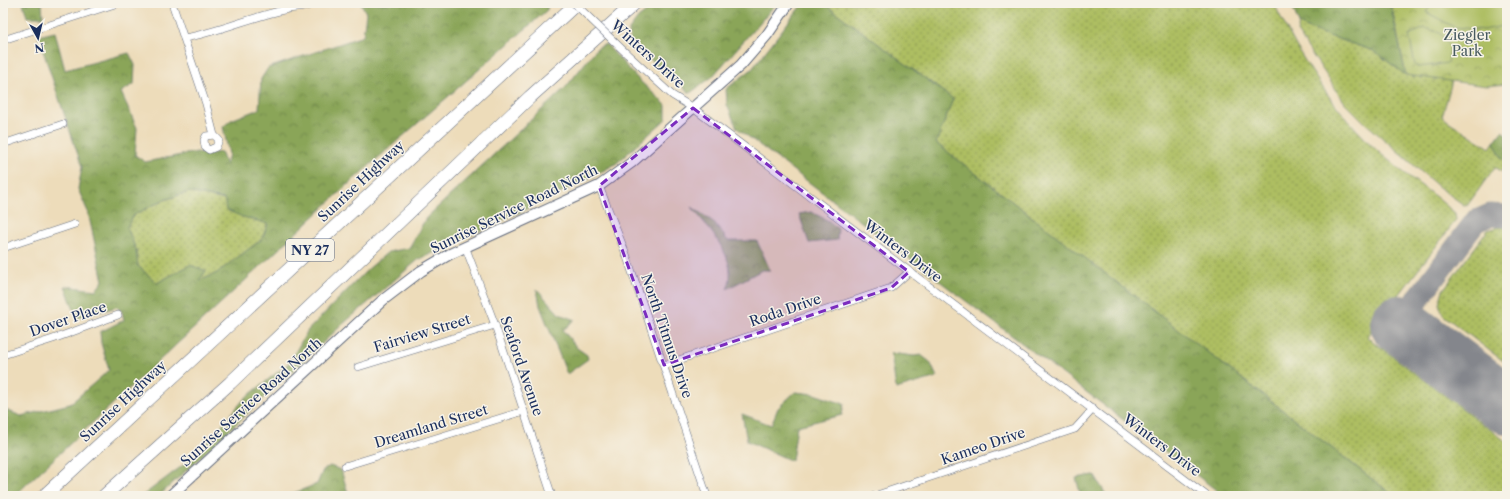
<svg xmlns="http://www.w3.org/2000/svg" width="1510" height="499" viewBox="0 0 1510 499" font-family="'Libre Caslon Text',serif">
<defs>
<pattern id="grass-dots" width="8" height="8" patternUnits="userSpaceOnUse"><rect width="8" height="8" fill="#adbe62"/><path d="M2 2h.1M6 6h.1" fill="none" stroke="#8c9b54" stroke-width="1.8" stroke-linecap="round"/></pattern>
<pattern id="forest-crowns" width="20" height="18" patternUnits="userSpaceOnUse"><rect width="20" height="18" fill="#8aa558"/><path d="M2 6a3 3 0 1 1 6 0M12 15a3 3 0 1 1 6 0" fill="none" stroke="#70874c"/></pattern>
<pattern id="park-crowns" width="20" height="18" patternUnits="userSpaceOnUse"><rect width="20" height="18" fill="#adbe62"/><path d="M2 6a3 3 0 1 1 6 0M12 15a3 3 0 1 1 6 0" fill="none" stroke="#8c9b54"/></pattern>
</defs>
<rect width="100%" height="100%" fill="#f7f3e8"/>
<filter id="ink" filterUnits="userSpaceOnUse"><feTurbulence type="fractalNoise" baseFrequency=".025" numOctaves="2"/><feDisplacementMap in="SourceGraphic" scale="8" xChannelSelector="R" yChannelSelector="G"/><feConvolveMatrix kernelMatrix="1 2 1 2 8 2 1 2 1" color-interpolation-filters="sRGB"/></filter>
<filter id="wash" filterUnits="userSpaceOnUse"><feTurbulence type="fractalNoise" baseFrequency=".012" numOctaves="4" result="noise"/><feDisplacementMap in="SourceGraphic" scale="16" xChannelSelector="R" yChannelSelector="G"/><feGaussianBlur stdDeviation="0.9" result="paint"/><feColorMatrix in="noise" values="0 0 0 0 0 0 0 0 0 0 0 0 0 0 0 0 0 1.4 0 .05"/><feComposite in="paint" operator="in"/></filter>
<g filter="url(#wash)">
<rect width="100%" height="100%" fill="#eddcba"/>
<!-- grass -->
<g fill="url(#grass-dots)" stroke="#647660">
<path d="M 823,3 L 1255,3 C 1263,7 1267,7 1274,3 C 1300,59 1335,112 1381,154 C 1405,175 1432,192 1455,213 L 1456,220 L 1367,337 L 1507,442 L 1507,496 L 1394,496 L 936,143 L 953,99 Z"/>
<polygon points="1299,24 1312,30 1374,51 1406,75 1452,81 1442,117 1490,148 1494,142 1502,158 1507,162 1507,175 1495,167 1467,206 1464,205 1440,188 1364,122 1345,103 1297,32"/>
<polygon points="189,192 224,200 243,217 268,223 262,239 217,273 198,282 190,265 157,283 138,266 136,250 127,227 133,215 162,201"/>
<polygon points="1499,227 1507,228 1507,364 1443,315 1439,304 1443,290 1488,230"/>
</g>
<!-- forest -->
<g fill="url(#forest-crowns)" stroke="#526a5b" fill-rule="evenodd">
<polygon points="23,3 42,3 43,17 27,17"/>
<path d="M 361,3 L 548,3 L 547,10 L 354,179 L 14,496 L 3,496 L 3,409 L 21,416 L 70,404 L 109,370 L 101,343 L 100,332 L 124,320 L 122,312 L 117,307 L 77,318 L 65,286 L 96,290 L 103,281 L 88,212 L 78,189 L 82,167 L 38,36 L 55,32 L 65,70 L 129,53 L 135,65 L 134,84 L 121,92 L 137,128 L 135,155 L 145,162 L 197,152 L 205,154 L 221,152 L 226,165 L 229,154 L 223,127 L 231,120 L 259,109 L 261,79 L 268,68 L 363,36 L 366,13 ZM 188,192 L 224,199 L 226,210 L 243,217 L 268,224 L 262,239 L 217,273 L 199,281 L 206,271 L 190,265 L 157,283 L 138,266 L 136,250 L 127,227 L 134,215 L 161,201 Z"/>
<polygon points="658,3 777,3 712,77 690,93 630,42 629,30 638,18"/>
<polygon points="803,3 823,3 953,99 936,143 1394,496 1224,496 737,128 727,105 726,89 752,69"/>
<polygon points="1291,3 1390,3 1406,75 1374,51 1312,30 1299,24"/>
<polygon points="606,44 640,81 666,105 666,119 617,163 601,172 552,197 418,260 343,324 159,496 142,496 198,454 244,399 289,363 308,330 367,270 388,252 409,248 426,218 566,87 597,48"/>
<polygon points="1502,131 1507,135 1507,162 1502,158 1494,142"/>
<path d="M 692,207 L 715,223 L 728,241 L 757,241 L 770,270 L 762,270 L 727,289 C 740,259 708,229 692,207 Z"/>
<polygon points="811,212 829,221 838,229 837,240 809,243 799,214"/>
<polygon points="537,289 559,314 575,320 563,330 577,348 587,355 588,359 567,374 540,306"/>
<polygon points="891,353 914,356 921,355 930,362 937,377 896,389"/>
<polygon points="795,392 814,394 844,404 842,415 797,426 792,461 747,441 742,414 771,425 778,408"/>
<polygon points="330,466 341,470 349,496 286,496 317,484 323,470"/>
<polygon points="1094,475 1107,496 1081,496 1076,478"/>
</g>
<!-- park -->
<polygon fill="url(#park-crowns)" stroke="#647660" points="1391,3 1507,3 1507,84 1486,86 1406,75"/>
<!-- pitch -->
<g fill="#adbe62" stroke="#647660">
<polygon points="1433,3 1507,3 1507,25 1484,30 1454,27 1426,12"/>
<polygon points="1425,28 1440,33 1450,47 1448,63 1419,67 1415,65 1409,35"/>
</g>
<g fill="none" stroke-linecap="round" stroke-linejoin="round">
<!-- taxiway -->
<polyline stroke="#84868c" stroke-width="23" points="1399,324 1476,221 1490,215 1507,216"/>
<!-- runway -->
<polyline stroke="#84868c" stroke-width="58" points="1399,324 1507,405"/>
</g>
</g>
<g filter="url(#ink)">
<g fill="none" stroke-linecap="round" stroke-linejoin="round">
<!-- street casing -->
<g stroke="#646c7e" stroke-width="8">
<g id="street">
<polyline points="172,3 206,104 214,135 219,140 216,147 209,150 205,147 204,140 206,136 214,135"/>
<path d="M 184,38 C 220,32 253,16 288,9 C 297,7 305,9 312,3"/>
<polyline points="3,40 118,3"/>
<polyline points="626,53 672,95 693,108 1207,496"/>
<polyline points="3,144 63,124"/>
<polyline points="599,186 626,254 707,496"/>
<polyline points="465,246 495,325 552,496"/>
<polyline points="3,248 75,224"/>
<polyline points="3,355 53,339 118,315"/>
<polyline points="664,365 891,288 909,272"/>
<polyline points="358,367 495,325"/>
<polyline points="345,466 524,411"/>
<polyline points="874,496 1075,429 1093,409"/>
</g>
</g>
<!-- secondary casing -->
<g stroke="#646c7e" stroke-width="12">
<polyline id="secondary" points="170,496 383,300 421,271 450,254 599,186 631,163 741,65 767,35 789,3"/>
</g>
<!-- highway casing -->
<g stroke="#646c7e" stroke-width="14">
<g id="highway">
<polyline points="44,496 577,3"/>
<polyline points="104,496 230,383 530,97 635,3"/>
</g>
</g>
<!-- street -->
<use href="#street" stroke="#fff" stroke-width="7"/>
<!-- secondary -->
<use href="#secondary" stroke="#fff" stroke-width="10"/>
<!-- highway -->
<use href="#highway" stroke="#fff" stroke-width="13"/>
<!-- street-bridge casing -->
<g stroke="#646c7e" stroke-width="8" stroke-linecap="butt">
<polyline id="street-bridge" points="574,3 626,53"/>
</g>
<!-- street-bridge -->
<use href="#street-bridge" stroke="#fff" stroke-width="7"/>
</g>
</g>
<!-- marked area -->
<path fill="#7b2cbf" fill-opacity="0.2" stroke="#7b2cbf" stroke-width="3" stroke-dasharray="8 5" stroke-linejoin="round" d="M 693,108 L 909,272 L 891,288 L 664,365 L 599,186 Z"/>
<g text-anchor="middle" stroke-width="3" stroke-linejoin="round" paint-order="stroke">
<!-- shield labels -->
<rect fill="#f7f3e8" stroke="#5d6a87" stroke-width="1" x="286" y="239" width="48" height="22" rx="3"/>
<g font-size="13" font-weight="bold" fill="#1b2f5e">
<text x="310" y="255">NY 27</text>
</g>
<!-- park labels -->
<g font-size="14" fill="#475a5f" stroke="#f7f3e8">
<text x="1467" y="40">Ziegler<tspan x="1467" dy="16">Park</tspan></text>
</g>
<!-- street labels -->
<g font-size="14" fill="#1b2f5e" stroke="#f7f3e8">
<text transform="translate(648 54) rotate(42)" y="5">Winters Drive</text>
<text transform="translate(361 181) rotate(-43)" y="5">Sunrise Highway</text>
<text transform="translate(514 209) rotate(-26)" y="5">Sunrise Service Road North</text>
<text transform="translate(903 251) rotate(37)" y="5">Winters Drive</text>
<text transform="translate(785 310) rotate(-19)" y="5">Roda Drive</text>
<text transform="translate(68 319) rotate(-19)" y="5">Dover Place</text>
<text transform="translate(422 333) rotate(-17)" y="5">Fairview Street</text>
<text transform="translate(667 336) rotate(71)" y="5">North Titmus Drive</text>
<text transform="translate(522 366) rotate(71)" y="5">Seaford Avenue</text>
<text transform="translate(123 401) rotate(-43)" y="5">Sunrise Highway</text>
<text transform="translate(251 402) rotate(-42)" y="5">Sunrise Service Road North</text>
<text transform="translate(431 426) rotate(-17)" y="5">Dreamland Street</text>
<text transform="translate(1162 445) rotate(37)" y="5">Winters Drive</text>
<text transform="translate(983 446) rotate(-19)" y="5">Kameo Drive</text>
</g>
</g>
<!-- margin -->
<rect width="1510" height="499" fill="none" stroke="#f7f3e8" stroke-width="16"/>
<!-- north arrow -->
<g transform="translate(38 38) rotate(172)" stroke="#f7f3e8" stroke-width="3" paint-order="stroke">
<path d="M0-3L7 15L0 10L-7 15Z" fill="#1b2f5e"/>
<text y="-6" font-size="11" font-weight="bold" text-anchor="middle" fill="#1b2f5e">N</text>
</g>
</svg>
